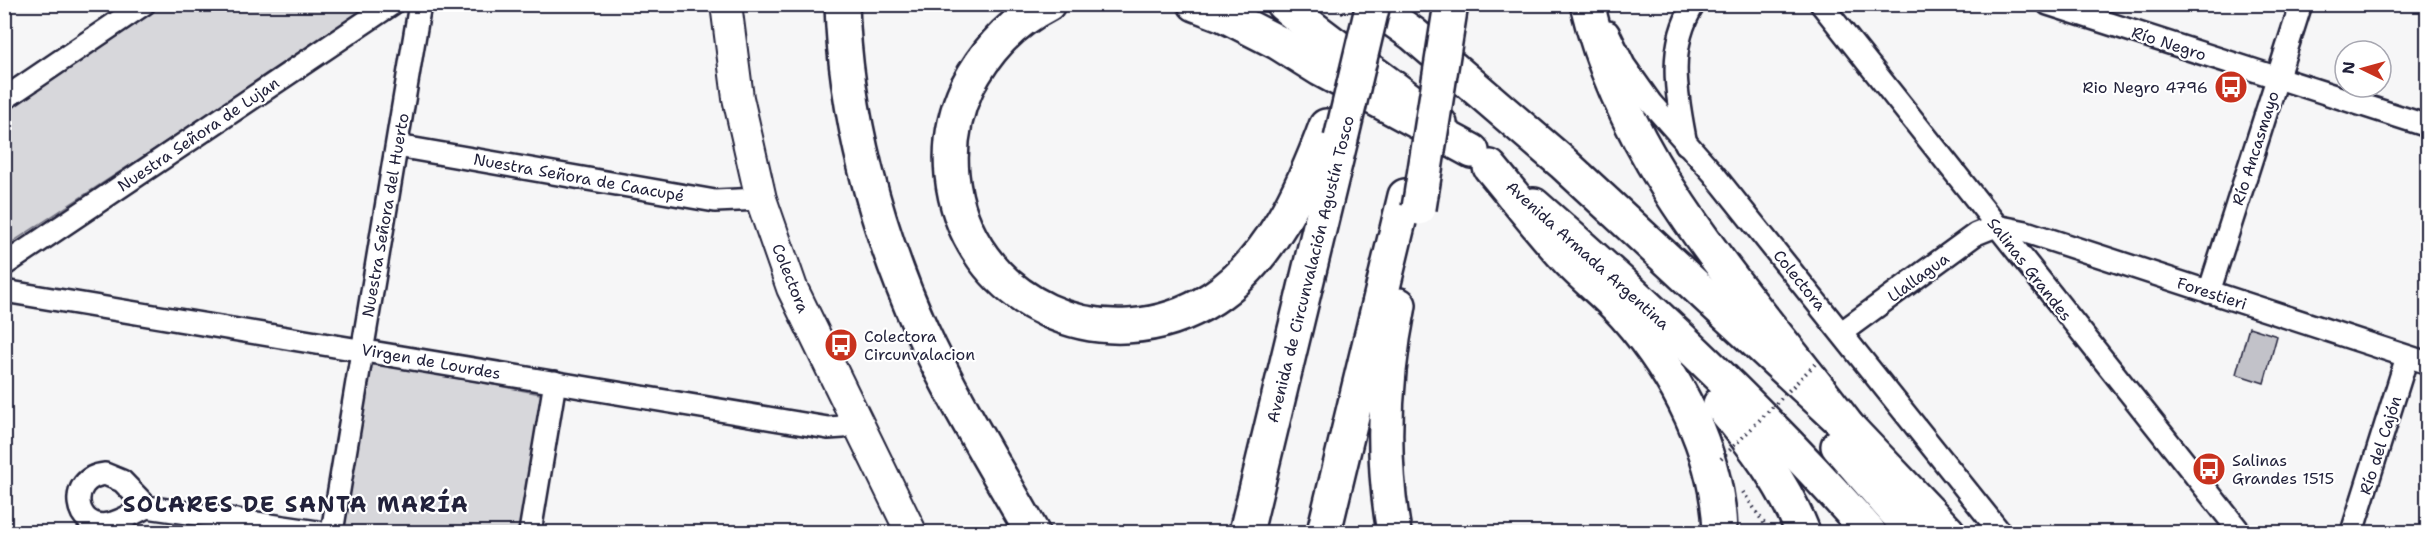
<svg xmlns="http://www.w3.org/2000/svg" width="2432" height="537" viewBox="0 0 2432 537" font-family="'Shantell Sans',sans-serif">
<rect width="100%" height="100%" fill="#f6f6f7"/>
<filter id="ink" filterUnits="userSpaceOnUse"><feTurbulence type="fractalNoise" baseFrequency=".0167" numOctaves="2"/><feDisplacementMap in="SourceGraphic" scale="12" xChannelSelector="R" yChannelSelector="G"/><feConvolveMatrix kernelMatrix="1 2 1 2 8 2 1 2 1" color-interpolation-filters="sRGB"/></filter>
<g filter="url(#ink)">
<!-- green -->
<g fill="#d7d7db" stroke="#7c7c8b" stroke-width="1.5">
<polygon points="159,5 374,5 5,247 4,108"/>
<polygon points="369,360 545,395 522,532 343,532"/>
</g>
<!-- building -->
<polygon fill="#c2c2c9" stroke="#22223b" stroke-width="1.5" points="2249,327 2277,336 2264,383 2236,374"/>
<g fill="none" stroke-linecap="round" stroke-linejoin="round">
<!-- street casing -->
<g stroke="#22223b" stroke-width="26">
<g id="street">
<polyline points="1821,4 2240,532"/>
<polyline points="2048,4 2428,126"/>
<polyline points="1608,32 1624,65 1651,103 1713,173 2000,532"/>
<polyline points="4,99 144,4"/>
<path d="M 1686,144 C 1677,96 1666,48 1694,4"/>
<polyline points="397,146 715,201 761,199"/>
<polyline points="4,265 392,4"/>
<polyline points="4,291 828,428 843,427 856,421"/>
<polyline points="2209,292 2301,4"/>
<polyline points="1842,332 1976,234 1996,226 2026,232 2428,363"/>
<path d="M 105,474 L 122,481 L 147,507 C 135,512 121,522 108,524 C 75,531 65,478 105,474 Z"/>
<polyline points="147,507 318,532"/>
<polyline points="332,532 420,4"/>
<polyline points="530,532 555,382"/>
<polyline points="2352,532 2407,357"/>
</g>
</g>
<!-- secondary casing -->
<g stroke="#22223b" stroke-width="34">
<polyline id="secondary" points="726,4 738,98 761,199 792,288 911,532"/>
</g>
<!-- primary casing -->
<g stroke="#22223b" stroke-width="38">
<g id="primary">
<path d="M 1283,4 C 1333,47 1390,82 1440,124"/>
<polyline points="1371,4 1413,34 1563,163 1848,427 1948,532"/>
<path d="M 1534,205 C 1652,308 1766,415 1869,532"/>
<path d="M 1720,404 C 1753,443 1784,484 1803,532"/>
<polyline points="1838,446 1913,532"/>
</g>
</g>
<!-- highway casing -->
<g stroke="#22223b" stroke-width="38">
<g id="highway">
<path d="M 842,4 C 845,114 876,229 921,329 C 953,399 994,465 1032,532"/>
<path d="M 1048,4 C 1011,23 986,50 967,87 C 954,115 949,144 952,175 C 965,303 1106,367 1213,298 C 1271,260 1303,188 1326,126"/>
<polyline points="1195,4 1224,15 1277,42 1320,69 1472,151"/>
<path d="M 1587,4 C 1626,170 1749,295 1848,427"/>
<path d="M 1490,167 C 1516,198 1541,231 1569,261 C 1587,280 1608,296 1625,315 C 1677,374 1718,453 1720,532"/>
<polyline points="1246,532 1341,139"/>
<polyline points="1324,532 1405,196"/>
<path d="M 1394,532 C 1381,457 1384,380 1399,305"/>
</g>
</g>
<!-- path -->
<g stroke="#22223b" stroke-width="4" stroke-dasharray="1.5 4.5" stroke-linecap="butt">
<polyline points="1333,4 1344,13"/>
<polyline points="1743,492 1770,532"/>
</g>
<!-- street -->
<use href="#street" stroke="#fff" stroke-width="21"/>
<!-- secondary -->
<use href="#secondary" stroke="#fff" stroke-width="30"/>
<!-- primary -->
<use href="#primary" stroke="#fff" stroke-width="33"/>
<!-- highway -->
<use href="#highway" stroke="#fff" stroke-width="33"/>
<!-- highway-bridge casing -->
<g stroke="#22223b" stroke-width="38" stroke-linecap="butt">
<g id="highway-bridge">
<polyline points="1341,139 1373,4"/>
<polyline points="1419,208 1451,4"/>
</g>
</g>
<!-- path-bridge -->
<polyline stroke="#22223b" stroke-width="4" stroke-dasharray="1.5 4.5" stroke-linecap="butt" points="1721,459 1819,360"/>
<!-- highway-bridge -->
<use href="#highway-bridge" stroke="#fff" stroke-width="33"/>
</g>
</g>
<!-- icons -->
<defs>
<g id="bus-disc" transform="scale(1.725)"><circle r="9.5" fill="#c8321e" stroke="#fff"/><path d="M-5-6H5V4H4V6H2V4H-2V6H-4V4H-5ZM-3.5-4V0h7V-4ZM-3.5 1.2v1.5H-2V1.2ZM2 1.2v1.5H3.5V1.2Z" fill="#fff"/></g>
</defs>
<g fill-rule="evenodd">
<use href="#bus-disc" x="2231" y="87"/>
<use href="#bus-disc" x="841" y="345"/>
<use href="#bus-disc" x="2209" y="469"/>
</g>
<g text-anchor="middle" stroke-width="4.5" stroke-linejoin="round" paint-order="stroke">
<!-- street labels -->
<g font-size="16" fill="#22223b" stroke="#fff">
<text transform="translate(2169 43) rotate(18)" y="6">Río Negro</text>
<text transform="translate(198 134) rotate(-34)" y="6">Nuestra Señora de Lujan</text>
<text transform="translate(2255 148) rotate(-72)" y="6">Río Ancasmayo</text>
<text transform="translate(579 177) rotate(10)" y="6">Nuestra Señora de Caacupé</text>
<text transform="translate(385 215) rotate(-80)" y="6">Nuestra Señora del Huerto</text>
<text transform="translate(1588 255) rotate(42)" y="6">Avenida Armada Argentina</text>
<text transform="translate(1310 269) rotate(-76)" y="6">Avenida de Circunvalación Agustín Tosco</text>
<text transform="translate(2030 269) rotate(52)" y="6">Salinas Grandes</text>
<text transform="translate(1918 277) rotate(-36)" y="6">Llallagua</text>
<text transform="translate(791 278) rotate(68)" y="6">Colectora</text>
<text transform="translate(1800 280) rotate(51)" y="6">Colectora</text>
<text transform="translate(2212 293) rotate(18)" y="6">Forestieri</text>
<text transform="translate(431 361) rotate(10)" y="6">Virgen de Lourdes</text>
<text transform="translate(2380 445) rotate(-72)" y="6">Río del Cajón</text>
</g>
<!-- poi labels -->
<g font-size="16" fill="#22223b" stroke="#fff" text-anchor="start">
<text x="2208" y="93" text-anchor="end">Rio Negro 4796</text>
<text x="864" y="342">Colectora<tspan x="864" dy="18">Circunvalacion</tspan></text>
<text x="2232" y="466">Salinas<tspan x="2232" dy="18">Grandes 1515</tspan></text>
</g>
<!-- district labels -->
<g font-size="22" font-weight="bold" letter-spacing="1.5" fill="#22223b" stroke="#fff">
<text x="296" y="512">SOLARES DE SANTA MARÍA</text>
</g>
</g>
<!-- margin -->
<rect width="2432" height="537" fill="none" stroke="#fff" stroke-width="24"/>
<rect x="12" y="12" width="2408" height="513" fill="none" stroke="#22223b" stroke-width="2" filter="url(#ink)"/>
<!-- north arrow -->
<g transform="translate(2363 69) rotate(275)"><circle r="28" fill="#ffffff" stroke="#a7a7b1" stroke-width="1.5"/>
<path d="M0-4.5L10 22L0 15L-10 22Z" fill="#c8321e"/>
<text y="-9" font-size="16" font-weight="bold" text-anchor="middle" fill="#22223b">N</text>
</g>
</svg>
